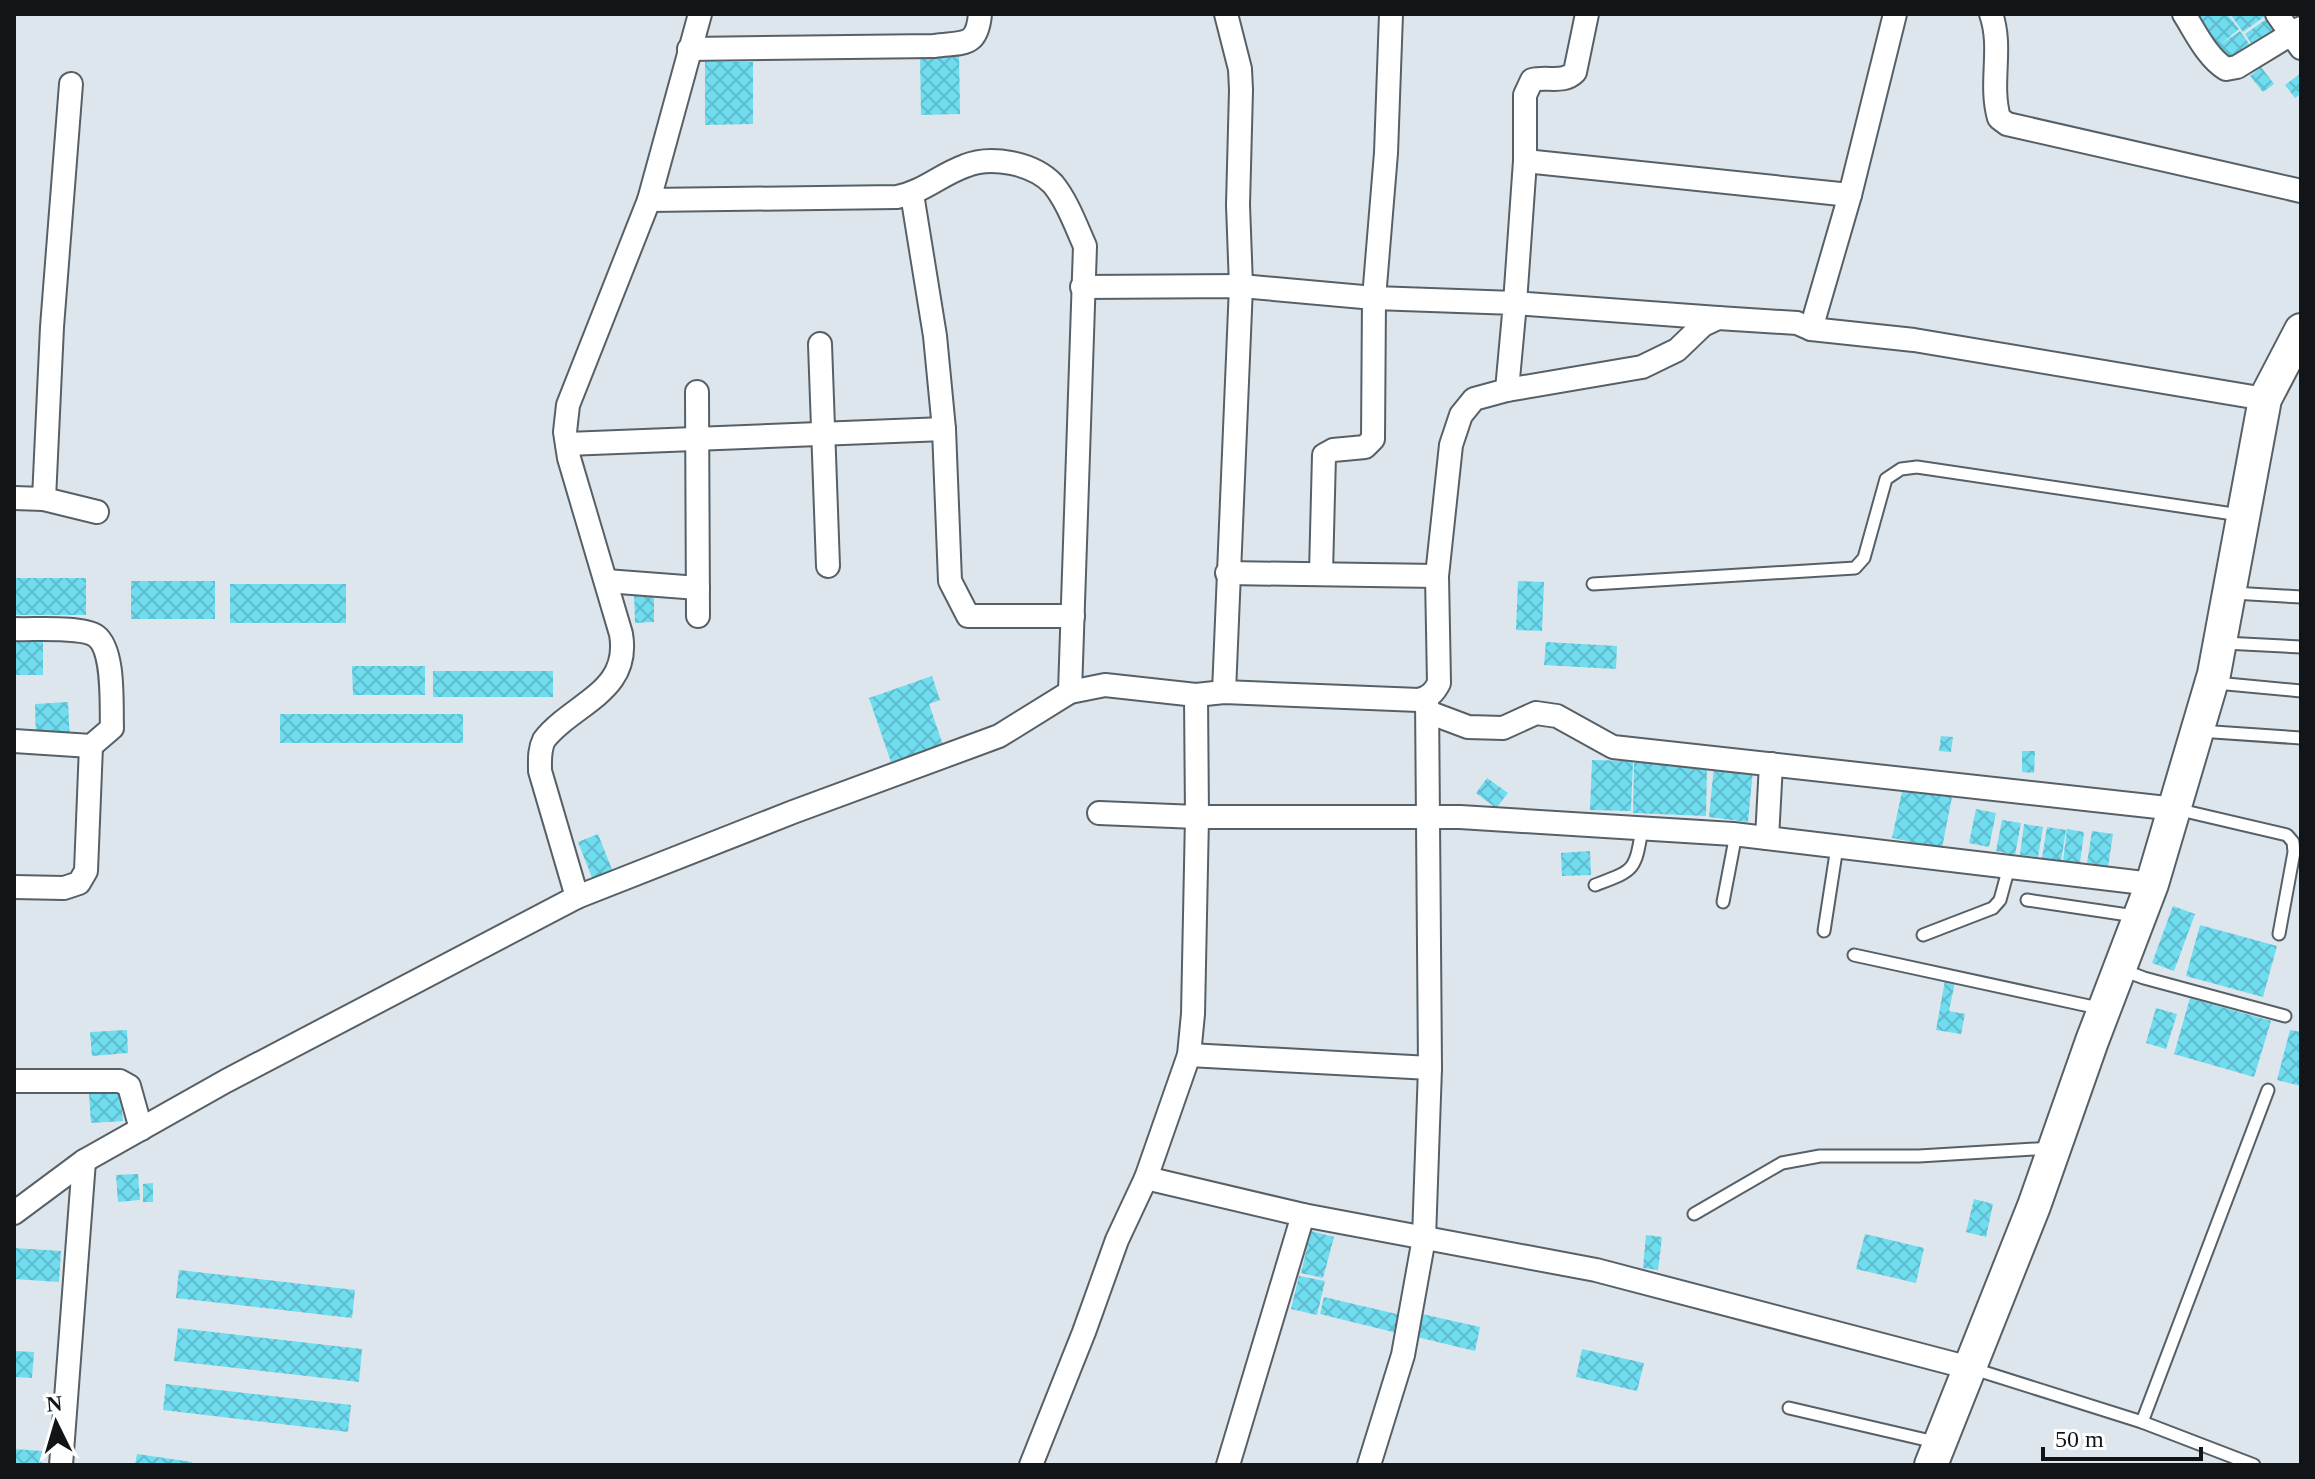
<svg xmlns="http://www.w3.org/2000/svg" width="2315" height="1479" viewBox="0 0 2315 1479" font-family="Georgia,serif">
<defs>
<pattern id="building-cross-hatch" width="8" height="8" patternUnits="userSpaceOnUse" patternTransform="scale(2)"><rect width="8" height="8" fill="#6fdcef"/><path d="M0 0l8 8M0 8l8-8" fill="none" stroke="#5fbccc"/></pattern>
</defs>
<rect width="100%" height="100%" fill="#dde6ed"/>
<!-- building -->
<g fill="url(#building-cross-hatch)">
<polygon points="2190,14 2227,14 2239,29 2221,44 2240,31 2252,48 2231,63"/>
<polygon points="2230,14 2268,14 2243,32"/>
<polygon points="2272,15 2282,30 2255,49 2245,34"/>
<polygon points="920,52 959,52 960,114 921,115"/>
<polygon points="705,62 753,62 753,124 705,125"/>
<polygon points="2261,67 2274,84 2263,92 2250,76"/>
<polygon points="2301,73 2301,94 2295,98 2285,85"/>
<rect x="14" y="578" width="72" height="37"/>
<rect x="131" y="581" width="84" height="38"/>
<polygon points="1518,581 1544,582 1542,631 1516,630"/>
<rect x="230" y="584" width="116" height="39"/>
<polygon points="634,589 654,589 654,622 635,623"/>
<rect x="14" y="635" width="29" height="40"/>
<polygon points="1546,642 1617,646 1616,669 1544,665"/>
<polygon points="352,666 425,666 425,695 353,695"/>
<rect x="433" y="671" width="120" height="26"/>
<polygon points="932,676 940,700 929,704 943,745 891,762 869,698"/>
<polygon points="68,702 70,742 36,742 35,704"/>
<rect x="280" y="714" width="183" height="29"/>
<polygon points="1941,736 1953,737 1951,752 1939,751"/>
<polygon points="2022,751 2035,751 2034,773 2022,772"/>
<polygon points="1592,760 1633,761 1631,811 1590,810"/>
<polygon points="1634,762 1707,764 1706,816 1633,813"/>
<polygon points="1714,766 1753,770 1748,822 1709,817"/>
<polygon points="1487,778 1508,793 1496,808 1476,793"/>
<polygon points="1903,787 1952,797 1942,848 1892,838"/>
<polygon points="1976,809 1996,813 1989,847 1969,843"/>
<polygon points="2002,820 2021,823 2015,855 1996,851"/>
<polygon points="2024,824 2043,827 2038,857 2020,855"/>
<polygon points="2047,827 2066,830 2061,861 2042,858"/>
<polygon points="2067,829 2084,832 2080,863 2063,861"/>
<polygon points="2092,831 2113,834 2108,867 2087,863"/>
<polygon points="598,834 613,872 593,880 578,842"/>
<polygon points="1590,851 1591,875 1562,876 1561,853"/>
<polygon points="2173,906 2195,914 2174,971 2152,963"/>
<polygon points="2200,925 2277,946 2263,997 2186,976"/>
<polygon points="1946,975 1956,977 1949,1011 1965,1014 1961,1034 1936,1030"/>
<polygon points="2190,998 2271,1021 2254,1077 2174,1054"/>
<polygon points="2156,1008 2177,1014 2166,1049 2146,1043"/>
<polygon points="127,1030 128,1053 92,1056 90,1032"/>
<polygon points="2290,1030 2301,1032 2301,1086 2277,1080"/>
<polygon points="120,1092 123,1121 91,1123 89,1094"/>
<polygon points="138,1174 140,1200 118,1202 116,1175"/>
<polygon points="153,1183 153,1202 143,1202 143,1184"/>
<polygon points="1974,1199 1993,1204 1986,1237 1966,1232"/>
<polygon points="1311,1231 1334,1237 1323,1278 1301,1273"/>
<polygon points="1865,1234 1924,1248 1916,1283 1856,1269"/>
<polygon points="1646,1235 1662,1237 1658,1270 1643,1268"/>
<polygon points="14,1248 61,1251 59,1282 14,1279"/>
<polygon points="179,1270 355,1290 352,1318 176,1298"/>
<polygon points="1299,1276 1325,1281 1317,1315 1291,1309"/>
<polygon points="1324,1297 1405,1316 1401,1334 1320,1314"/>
<polygon points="1422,1314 1480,1327 1475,1351 1417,1337"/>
<polygon points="178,1328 362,1349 359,1382 174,1361"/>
<polygon points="1582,1349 1644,1363 1637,1391 1576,1377"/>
<polygon points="14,1351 34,1352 32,1378 14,1377"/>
<polygon points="166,1384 351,1405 348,1432 163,1410"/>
<polygon points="14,1449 42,1451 41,1465 14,1465"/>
<polygon points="137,1454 192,1462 191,1465 135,1465"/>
</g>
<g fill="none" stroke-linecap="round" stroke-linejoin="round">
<!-- lane casing -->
<g stroke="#576066" stroke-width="15">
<g id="lane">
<polyline points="1593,584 1855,568 1864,558 1886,479 1901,469 1917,467 2240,515"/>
<polyline points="2233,593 2301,597"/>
<polyline points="2224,643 2301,647"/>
<polyline points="2216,683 2301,691"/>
<polyline points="2199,731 2301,738"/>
<polyline points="2176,809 2287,835 2293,842 2294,852 2279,934"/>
<path d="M 1595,885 C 1635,870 1635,871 1642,829"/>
<polyline points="2027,900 2135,916"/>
<polyline points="1723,902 1736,834"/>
<polyline points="1824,931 1837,847"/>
<polyline points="1923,935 1993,908 2000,900 2009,867"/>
<polyline points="1854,955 2103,1009"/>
<polyline points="2120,969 2144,978 2285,1016"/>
<polyline points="1694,1214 1782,1163 1820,1156 1919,1156 2051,1148"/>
<polyline points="1974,1369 2142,1422 2254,1465"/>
<polyline points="1789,1408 1935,1442"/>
<polyline points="2142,1422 2268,1090"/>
</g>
</g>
<!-- street casing -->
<g stroke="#576066" stroke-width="26">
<g id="street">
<polyline points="1391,14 1386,153 1374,298 1515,303 1507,390"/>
<path d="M 1587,14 L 1575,72 C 1563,84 1548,76 1532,80 L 1525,95 L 1525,161 L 1515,303 L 1718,318"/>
<path d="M 1991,14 C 2003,48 1989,83 1999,118 L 2007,124 L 2301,191"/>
<path d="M 2184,14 C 2196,33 2207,57 2226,69 L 2237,67 L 2301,28"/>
<polyline points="2277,14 2301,48"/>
<path d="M 689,49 L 934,46 C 963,42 977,48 980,14"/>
<polyline points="1525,161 1850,195"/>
<polyline points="912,194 935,336 944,429 950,581 968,616 1073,616"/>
<path d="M 649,200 L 897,197 C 923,192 940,175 965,166 C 991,155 1033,163 1053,184 C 1067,201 1076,226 1085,246 L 1070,692"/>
<polyline points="1082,287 1241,286 1374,298 1373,439 1365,447 1333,450 1324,455 1321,573"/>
<polyline points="1811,329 1850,195 1895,14"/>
<polyline points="820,344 828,566"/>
<polyline points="697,392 698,616"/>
<polyline points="567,444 944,429"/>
<polyline points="14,498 44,499 97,512"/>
<polyline points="44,499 52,327 71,84"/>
<polyline points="1227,573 1437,576"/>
<polyline points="606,581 698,588"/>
<path d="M 14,629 C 33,630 82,626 96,636 C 115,650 111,706 112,728 L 91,746 L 14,741"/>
<polyline points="1224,692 1241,286 1238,205 1241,90 1240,69 1226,14"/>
<polyline points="1428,712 1468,727 1503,728 1536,713 1557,716 1613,747 2176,809"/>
<polyline points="1099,813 1197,817 1460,817 1733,834 2152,884"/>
<polyline points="1767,838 1771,764"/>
<polyline points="14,887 64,888 79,883 86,871 91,746"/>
<path d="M 577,897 L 540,771 C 540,760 539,750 544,740 C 549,733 556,727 562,722 C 594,696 629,681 621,634 L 569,458 L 565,432 L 568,405 L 649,200 L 700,14"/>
<polyline points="1189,1055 1430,1068"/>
<polyline points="14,1081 120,1081 129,1086 141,1129"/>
<polyline points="1146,1178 1303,1215 1596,1270 1970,1368"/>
<path d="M 14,1213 L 84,1161 L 226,1081 L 577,897 L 793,812 L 999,736 L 1070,692 L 1105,685 L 1196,695 L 1224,692 L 1419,700 C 1429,697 1434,693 1439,683 L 1437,576 L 1451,445 L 1461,415 L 1474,399 L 1507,390 L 1642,367 L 1677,350 L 1703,325 L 1718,318 L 1797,323 L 1811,329 L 1914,340 L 2265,399"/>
<polyline points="61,1465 84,1161"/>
<polyline points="1031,1465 1084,1332 1117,1240 1146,1178 1189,1055 1193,1014 1197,817 1196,695"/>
<polyline points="1228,1465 1303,1215"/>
<polyline points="1369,1465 1403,1355 1424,1238 1430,1068 1427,698"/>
</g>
</g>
<!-- secondary casing -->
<g stroke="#576066" stroke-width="36">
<polyline id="secondary" points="1931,1465 2034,1206 2092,1041 2152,884 2214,674 2265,399 2301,330"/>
</g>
<!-- lane -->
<use href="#lane" stroke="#fff" stroke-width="11"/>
<!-- street -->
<use href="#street" stroke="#fff" stroke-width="22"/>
<!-- secondary -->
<use href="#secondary" stroke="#fff" stroke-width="32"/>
</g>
<!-- border -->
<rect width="2315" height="1479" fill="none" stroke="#121518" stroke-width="32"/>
<!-- north arrow -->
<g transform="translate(56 1423) rotate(355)" stroke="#ffffff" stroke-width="6" paint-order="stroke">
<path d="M0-6L14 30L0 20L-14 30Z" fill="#121518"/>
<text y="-12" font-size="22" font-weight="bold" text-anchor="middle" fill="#121518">N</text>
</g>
<!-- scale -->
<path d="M2043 1447v12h158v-12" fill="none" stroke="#121518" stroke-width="4"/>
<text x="2055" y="1447" font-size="24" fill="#121518" stroke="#ffffff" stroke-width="6" paint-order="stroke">50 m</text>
</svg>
